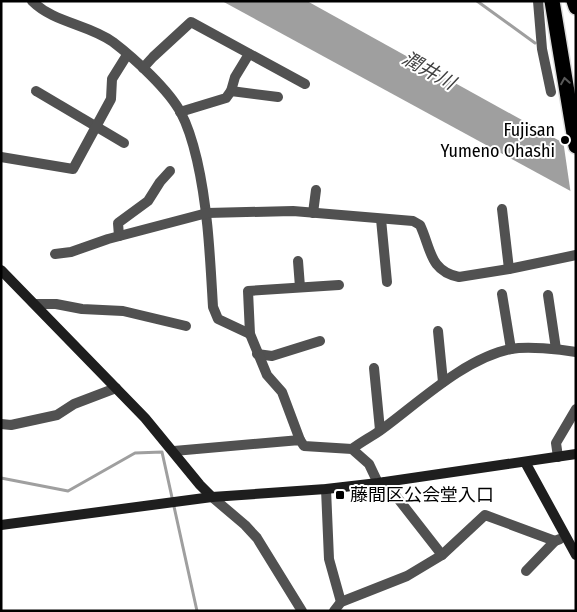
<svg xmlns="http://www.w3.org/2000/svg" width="577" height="612" viewBox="0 0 577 612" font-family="'Fira Sans Condensed','Noto Sans JP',sans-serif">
<rect width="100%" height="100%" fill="#fff"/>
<!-- water -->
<polygon fill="#9f9f9f" points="222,1 307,1 576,150 576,194"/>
<!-- pier -->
<polygon fill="#fff" points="563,140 576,147 576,197 571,195"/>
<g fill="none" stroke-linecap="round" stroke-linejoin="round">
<!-- stream -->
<g stroke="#9f9f9f" stroke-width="3">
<polyline points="477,1 535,43"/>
<polyline points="1,478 68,491 135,453 162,452 197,611"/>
</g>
<!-- highway casing -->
<g stroke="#dbdbdb" stroke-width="18">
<g id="highway">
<polyline points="552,1 576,146"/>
<polyline points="574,1 576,7"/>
</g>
</g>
<!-- street -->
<g stroke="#515151" stroke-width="10">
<path d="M 32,1 C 54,23 88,24 113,42 C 134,58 169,90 181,113 C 189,128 193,143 197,160 C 208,208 210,257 213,307 L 218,319 L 250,334"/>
<polyline points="538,1 542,49 551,92"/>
<polyline points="143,68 153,57 191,22 305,84"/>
<polyline points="36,91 124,143"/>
<polyline points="231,91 278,97"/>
<polyline points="180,112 226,98 231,91 235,77 249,54"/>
<polyline points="1,157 73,169 111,99 112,79 127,55"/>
<polyline points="502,209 509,269"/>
<polyline points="313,213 316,190"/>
<polyline points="381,219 387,282"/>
<polyline points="119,236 118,223 148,201 160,182 170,171"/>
<path d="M 55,254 L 71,252 L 108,239 L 207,213 L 293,211 L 413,221 L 420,225 C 431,248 429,271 459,277 L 509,269 L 576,255"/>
<polyline points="298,261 300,287"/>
<polyline points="502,294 511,349"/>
<polyline points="548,295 556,349"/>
<polyline points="35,304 56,304 82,309 123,311 186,326"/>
<polyline points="438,331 443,382"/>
<polyline points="257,354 272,356 320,341"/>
<polyline points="374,368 380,430"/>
<polyline points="1,424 11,425 57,415 74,404 116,388"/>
<polyline points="300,440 282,392 267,375 250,334 248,291 339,285"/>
<path d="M 352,449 C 361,442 371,437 381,430 C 418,403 465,358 511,349 C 527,346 559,349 576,352"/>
<polyline points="174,451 300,440 304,446 352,449 369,464 378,483"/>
<polyline points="558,457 556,443 576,409"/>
<polyline points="385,482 442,555"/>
<polyline points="326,489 329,559 341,602"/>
<polyline points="212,497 245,525 257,538 302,611"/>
<polyline points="526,571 555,541 560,539"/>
<polyline points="334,611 341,602 407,576 442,555 485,515 555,541"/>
</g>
<!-- secondary -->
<g stroke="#1e1e1e" stroke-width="10">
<polyline points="1,270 145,418 200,485 212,497"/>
<polyline points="525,462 576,555"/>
<polyline points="1,525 212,497 326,489 378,483 576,454"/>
</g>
<!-- highway -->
<use href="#highway" stroke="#000" stroke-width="15"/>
</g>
<!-- one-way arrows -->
<defs><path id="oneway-chevron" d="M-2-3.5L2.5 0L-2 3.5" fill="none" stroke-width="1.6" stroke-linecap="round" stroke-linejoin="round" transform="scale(1.25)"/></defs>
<use stroke="#595959" href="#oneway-chevron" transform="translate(565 81) rotate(-99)"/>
<!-- markers -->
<g fill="#000" stroke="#fff" stroke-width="2">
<circle cx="565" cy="140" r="5"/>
<rect x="335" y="490" width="10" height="10" rx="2.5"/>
</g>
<g text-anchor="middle" stroke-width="4" stroke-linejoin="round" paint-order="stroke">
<!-- poi labels -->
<g font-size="18" fill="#000" stroke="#fff" text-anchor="end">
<text x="555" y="136">Fujisan<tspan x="555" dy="21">Yumeno Ohashi</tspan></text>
<text x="350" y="501" text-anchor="start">藤間区公会堂入口</text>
</g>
<!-- water labels -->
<g font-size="19" font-style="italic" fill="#404040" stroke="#fff">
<text transform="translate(429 70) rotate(29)" y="7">潤井川</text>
</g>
</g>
<!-- border -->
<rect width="577" height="612" fill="none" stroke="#000000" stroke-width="5"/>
</svg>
